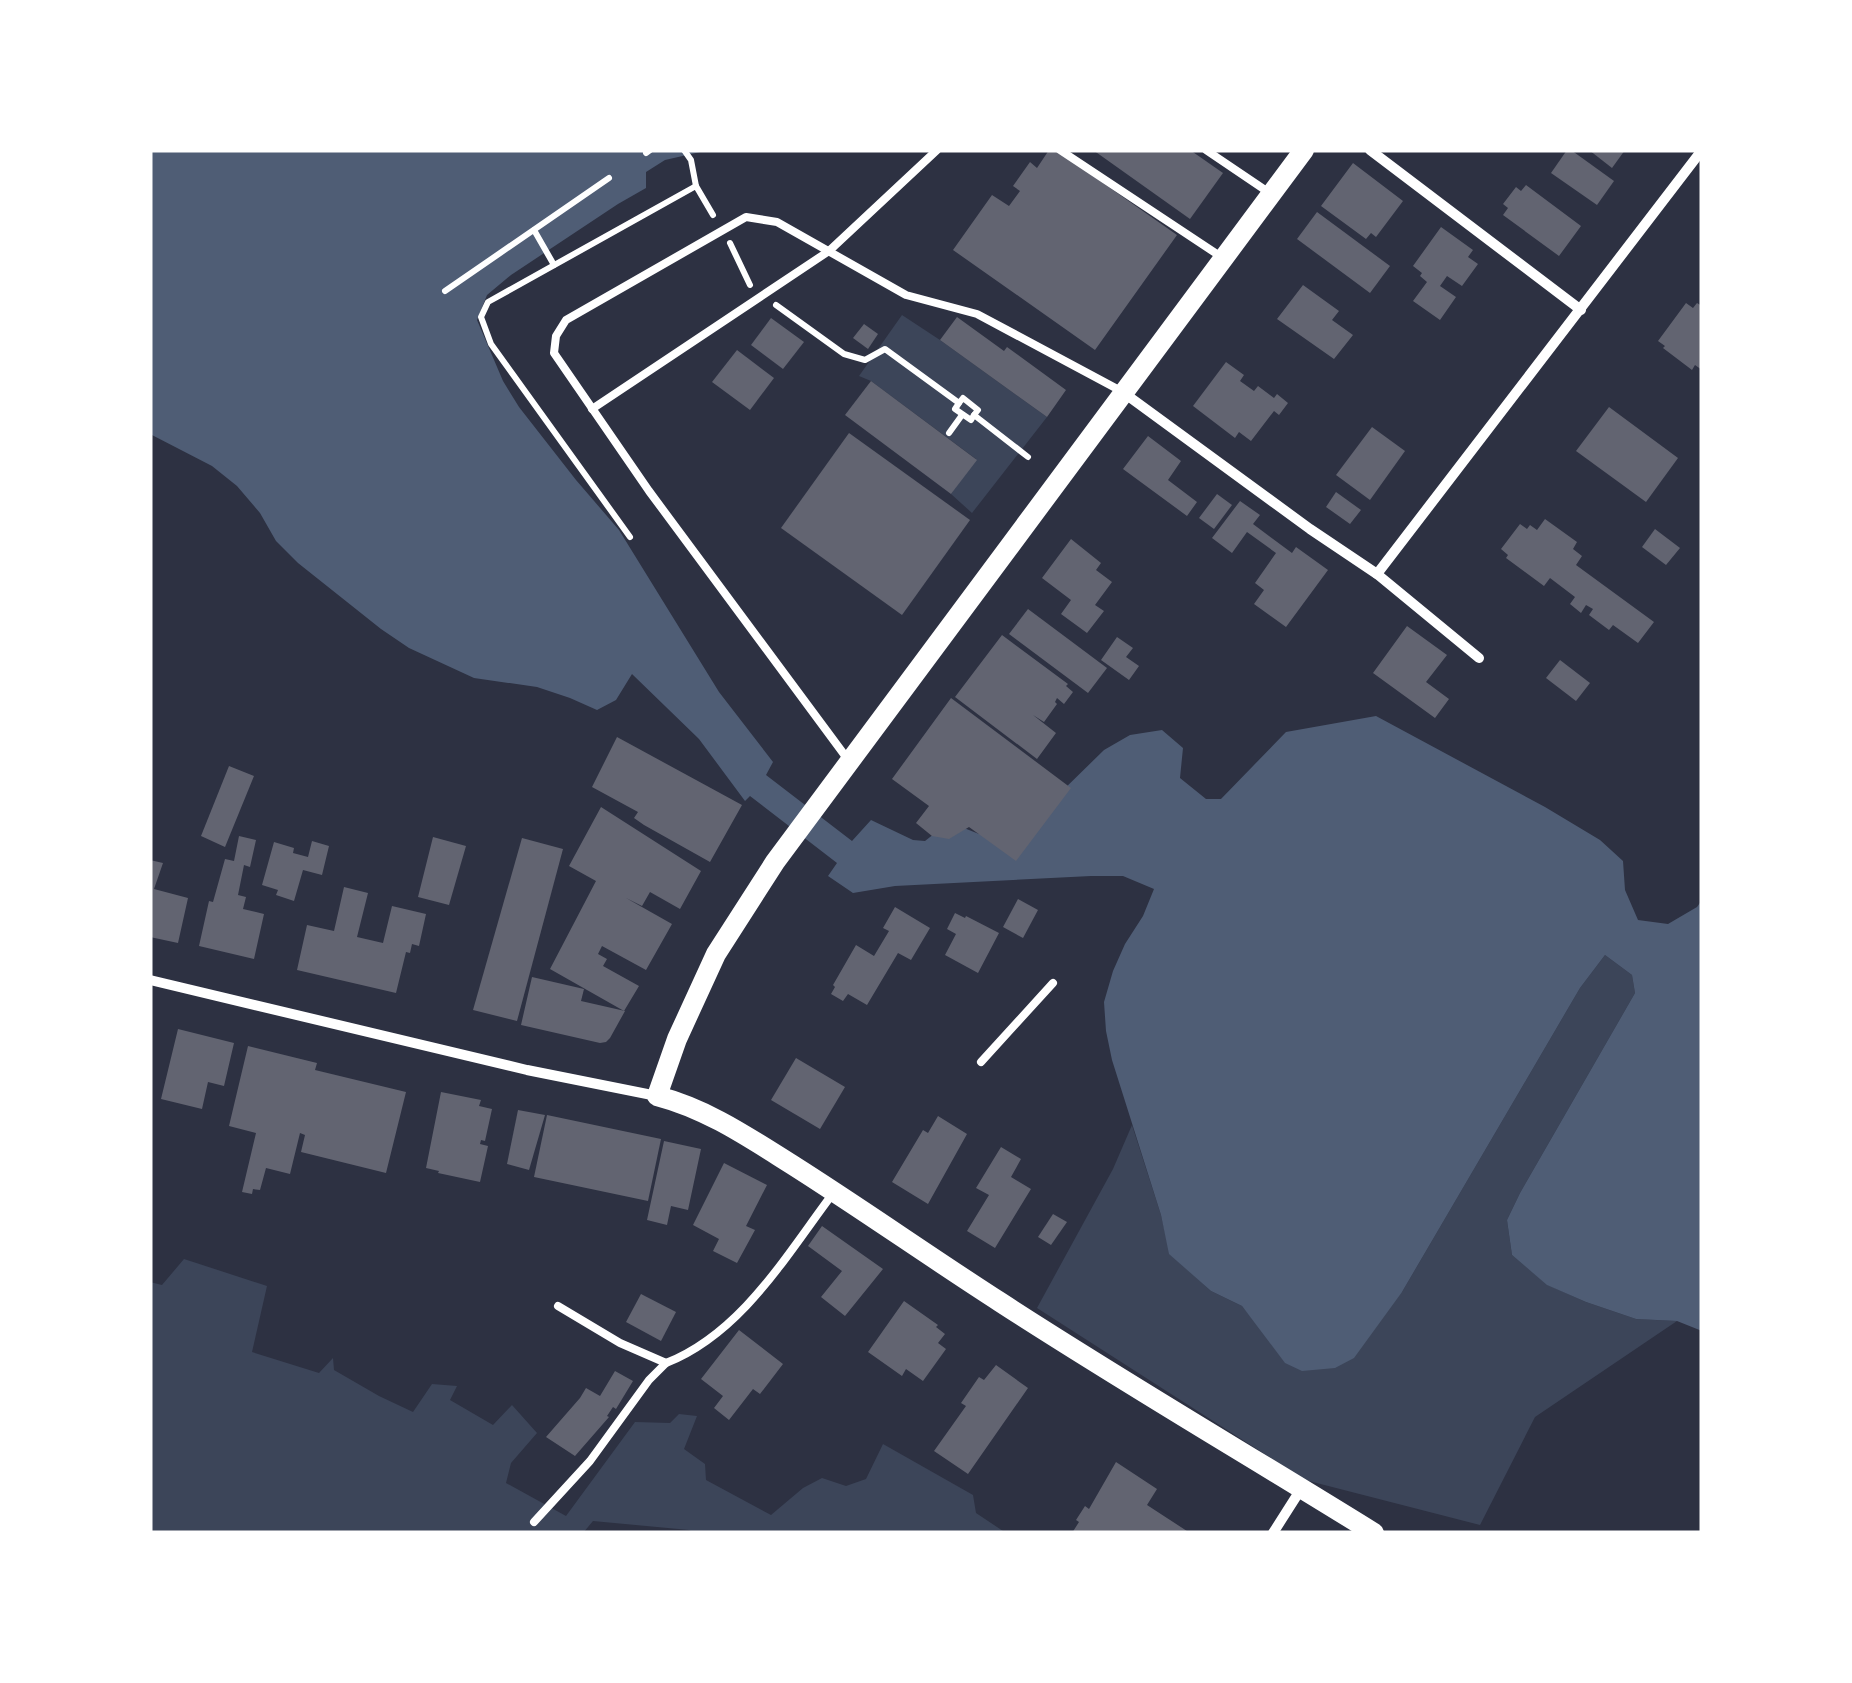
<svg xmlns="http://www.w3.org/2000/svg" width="1852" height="1683" viewBox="0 0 1852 1683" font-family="'Source Serif 4',serif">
<rect width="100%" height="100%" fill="#2d3142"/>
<!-- green -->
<g fill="#3c4559">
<polygon points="902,315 940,340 1047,417 972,513 951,494 976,459 871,381 859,376"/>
<polygon points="1605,955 1632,975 1635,993 1520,1193 1507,1220 1512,1255 1548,1285 1586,1302 1636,1319 1677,1321 1535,1417 1480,1525 1305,1480 1037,1308 1113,1169 1132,1125 1161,1215 1170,1254 1211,1291 1242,1306 1260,1328 1402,1292 1580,988"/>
<polygon points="184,1259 267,1286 252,1352 319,1373 333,1358 334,1370 379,1396 413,1412 432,1384 457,1386 450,1400 493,1425 512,1405 537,1433 511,1463 506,1483 566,1516 635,1422 670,1423 679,1414 697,1416 684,1449 705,1464 706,1480 771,1515 803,1488 822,1478 846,1486 866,1479 883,1444 973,1495 976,1513 1006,1533 694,1533 689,1530 593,1521 583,1533 150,1533 150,1282 162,1285"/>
</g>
<!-- water -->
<polygon fill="#4f5d75" points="150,150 709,150 665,160 646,172 646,188 618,204 511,275 487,295 477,320 503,381 519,407 576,480 619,530 719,692 773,762 766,775 852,841 871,820 913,840 925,841 949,822 979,834 1056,797 1104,750 1130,735 1162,730 1183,748 1180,778 1206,799 1221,799 1286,732 1376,716 1545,807 1600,840 1623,861 1625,890 1638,920 1668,924 1697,907 1702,900 1702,1331 1677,1321 1636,1319 1586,1302 1547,1285 1512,1255 1507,1220 1520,1193 1635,993 1632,975 1605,955 1580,988 1402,1292 1354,1358 1335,1368 1302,1371 1285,1363 1242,1306 1211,1291 1169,1254 1161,1215 1112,1060 1106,1031 1104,1002 1113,971 1125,944 1143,916 1154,889 1123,876 1091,876 895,886 853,893 828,876 837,863 750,796 745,801 699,739 632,674 616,700 597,710 570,698 537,687 474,678 409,648 381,629 298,563 276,541 260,513 237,486 212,466 150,434"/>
<!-- building -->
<g fill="#626471">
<polygon points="1049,150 1056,150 1177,235 1095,350 953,250 992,195 1009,206 1020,191 1013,186 1030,162 1037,168"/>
<polygon points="1093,150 1190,150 1223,173 1190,219"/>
<polygon points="1567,150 1571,150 1614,181 1597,205 1551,173"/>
<polygon points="1589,150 1625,150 1612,168"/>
<polygon points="1353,163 1403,201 1376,237 1371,233 1366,239 1321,206"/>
<polygon points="1526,185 1581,226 1559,256 1503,215 1508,208 1503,204 1516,187 1521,191"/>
<polygon points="1317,212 1390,266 1370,293 1297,239"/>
<polygon points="1441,227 1473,250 1468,257 1478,264 1462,286 1447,276 1440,286 1456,297 1440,320 1413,301 1427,282 1420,276 1422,273 1413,266"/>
<polygon points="1303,285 1339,311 1332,320 1353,335 1334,359 1277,319"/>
<polygon points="1686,303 1693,308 1697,303 1702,306 1702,370 1695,365 1692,370 1663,348 1665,346 1658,341"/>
<polygon points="957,317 1004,351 1007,347 1066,390 1047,417 940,340"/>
<polygon points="771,318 804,342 783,369 751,345"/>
<polygon points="864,324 878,334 868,349 853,338"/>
<polygon points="737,350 774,378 750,410 712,382"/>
<polygon points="1226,362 1244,375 1240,381 1254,391 1258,386 1274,398 1277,394 1288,403 1279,415 1274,411 1251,441 1239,432 1235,438 1193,406"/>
<polygon points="871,381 977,460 951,494 845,415"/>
<polygon points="1609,407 1678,458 1646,502 1576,451"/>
<polygon points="1372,427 1405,451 1370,500 1336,475"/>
<polygon points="849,433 970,520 902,615 781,528"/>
<polygon points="1148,436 1181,461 1168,480 1197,502 1187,516 1123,469"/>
<polygon points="1336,492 1361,510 1350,524 1326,507"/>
<polygon points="1217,494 1232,505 1214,529 1199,518"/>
<polygon points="1240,501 1260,515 1253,524 1292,553 1296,547 1328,570 1286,627 1254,604 1264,590 1255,583 1276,553 1247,532 1232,553 1212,538"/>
<polygon points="1545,519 1577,542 1573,549 1582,556 1576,565 1654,622 1638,643 1613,625 1609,630 1589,615 1593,609 1586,605 1581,613 1570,604 1575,597 1550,578 1544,586 1506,558 1508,555 1501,549 1520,524 1527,529 1530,525 1537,530"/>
<polygon points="1655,529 1680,548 1666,565 1642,547"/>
<polygon points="1071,539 1101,563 1096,570 1112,582 1095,605 1104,611 1087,633 1061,614 1071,600 1042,578"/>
<polygon points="1028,609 1107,668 1088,693 1009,634"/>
<polygon points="1407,626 1447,655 1426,682 1449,699 1435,718 1373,673"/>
<polygon points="1002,635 1068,684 1066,686 1073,692 1064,704 1057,698 1055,702 1057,704 1044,722 1033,715 1056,733 1037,759 955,697"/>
<polygon points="1117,637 1133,648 1126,657 1139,666 1129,680 1101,660"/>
<polygon points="1560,660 1590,683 1576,701 1546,678"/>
<polygon points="951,698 1071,788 1016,861 969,827 949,839 932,836 916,823 929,806 892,779"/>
<polygon points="617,737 742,805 710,862 644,825 634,818 638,812 592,787"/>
<polygon points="229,766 254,776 225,847 201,836"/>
<polygon points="601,807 701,871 680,909 650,892 642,906 626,898 672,924 646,970 602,946 598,954 607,959 603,966 639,986 624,1011 550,969 596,881 569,866"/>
<polygon points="239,836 256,840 250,867 244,865 238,895 246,897 243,909 264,914 254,959 199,946 209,901 213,902 225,859 234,861"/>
<polygon points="433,837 466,846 449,905 418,897"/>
<polygon points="522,838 563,849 517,1021 473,1010"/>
<polygon points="312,841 329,846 322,875 303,870 294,901 276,895 278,890 262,885 274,842 294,848 293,853 308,857"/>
<polygon points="150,860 163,863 154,889 188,898 178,943 150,937"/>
<polygon points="344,887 368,893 357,937 383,943 392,906 426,914 419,946 412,944 410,953 406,952 396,993 297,970 307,925 334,931"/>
<polygon points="1018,899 1038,910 1023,938 1003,927"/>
<polygon points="895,907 930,928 911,960 898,953 867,1005 848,994 843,1001 831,994 835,987 833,985 856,945 874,956 889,931 883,928"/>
<polygon points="955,913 965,918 966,916 999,933 978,973 945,955 956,934 947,929"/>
<polygon points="532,977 584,989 581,1001 625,1011 610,1038 606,1042 600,1043 521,1025"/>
<polygon points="178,1029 234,1043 224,1086 208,1082 202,1109 161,1099"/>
<polygon points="248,1046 317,1063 315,1070 406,1092 386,1173 301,1152 305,1135 300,1133 290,1174 266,1168 260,1190 253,1189 252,1194 242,1192 256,1133 229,1126"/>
<polygon points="796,1058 845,1087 820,1129 771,1100"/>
<polygon points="441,1092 481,1100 479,1106 492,1109 485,1141 481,1140 480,1144 488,1146 480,1182 438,1173 439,1171 426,1168"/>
<polygon points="518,1110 545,1115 529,1170 507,1164"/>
<polygon points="547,1115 661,1139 648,1201 534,1177"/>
<polygon points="938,1116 967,1134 928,1204 892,1182 923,1130 928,1133"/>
<polygon points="664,1141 701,1149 688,1210 671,1206 667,1225 647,1220"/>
<polygon points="1001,1147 1021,1159 1011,1177 1031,1189 995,1248 967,1231 989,1195 976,1188"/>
<polygon points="724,1163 767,1185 746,1226 755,1230 737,1263 713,1251 719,1239 693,1225"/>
<polygon points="1053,1214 1067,1222 1051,1245 1038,1237"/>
<polygon points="822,1226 883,1269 845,1316 821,1297 842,1271 808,1246"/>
<polygon points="641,1294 676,1312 661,1341 626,1322"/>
<polygon points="904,1301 938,1325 936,1327 945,1334 938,1343 946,1349 923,1381 906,1369 902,1376 868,1352"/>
<polygon points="739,1330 783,1364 760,1394 753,1389 729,1420 714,1408 723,1396 701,1379"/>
<polygon points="996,1365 1028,1388 968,1474 934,1451 966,1406 961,1403 979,1377 984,1380"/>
<polygon points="615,1371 633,1381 616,1409 613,1407 607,1416 609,1417 575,1456 546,1437 580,1398 586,1388 600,1396"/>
<polygon points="1116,1462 1157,1489 1147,1505 1190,1533 1072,1533 1079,1522 1076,1520 1085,1506 1089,1509"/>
</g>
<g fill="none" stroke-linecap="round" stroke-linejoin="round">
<!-- path -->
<g stroke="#fff" stroke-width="6">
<polyline points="684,150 691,160 696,186"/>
<polyline points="646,153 650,150"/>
<polyline points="534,230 554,265"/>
<polyline points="730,243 750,285"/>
<polyline points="445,291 609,178"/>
<polyline points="776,305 844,354 865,360 885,349 959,403 955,409 971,420 974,415 1028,457"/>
<polyline points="959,403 963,398 978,410 974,415"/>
<polyline points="949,433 962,415"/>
<polyline points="630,537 491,344 481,317 488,302 696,186 713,215"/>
</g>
<!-- service -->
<g stroke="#fff" stroke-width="8">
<polyline points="1060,150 1220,256"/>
<polyline points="1206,150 1271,194"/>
<polyline points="592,409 829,251 937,150"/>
<polyline points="849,761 649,491 554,353 556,336 566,320 746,217 777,222 906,295 977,314 1123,392"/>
<polyline points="981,1062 1053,983"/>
<path d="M 558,1306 L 620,1343 L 666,1363 C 742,1333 787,1254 834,1192"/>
<polyline points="534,1522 590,1461 649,1380 666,1363"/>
</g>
<!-- minor -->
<g stroke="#fff" stroke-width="10">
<polyline points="1370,150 1581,310"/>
<polyline points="1124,393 1310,529 1377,574 1479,658"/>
<polyline points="1377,574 1702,150"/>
<polyline points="150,980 527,1070 657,1096"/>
<polyline points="1273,1533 1301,1489"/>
</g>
<!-- secondary -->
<path stroke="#fff" stroke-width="20" d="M 1304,150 L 775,862 L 716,954 L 677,1039 L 657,1096 C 707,1109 748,1137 791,1164 C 862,1209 930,1257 1000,1302 C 1123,1382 1250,1456 1374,1533"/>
</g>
<!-- border -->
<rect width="1852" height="1683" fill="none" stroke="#ffffff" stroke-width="305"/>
</svg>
